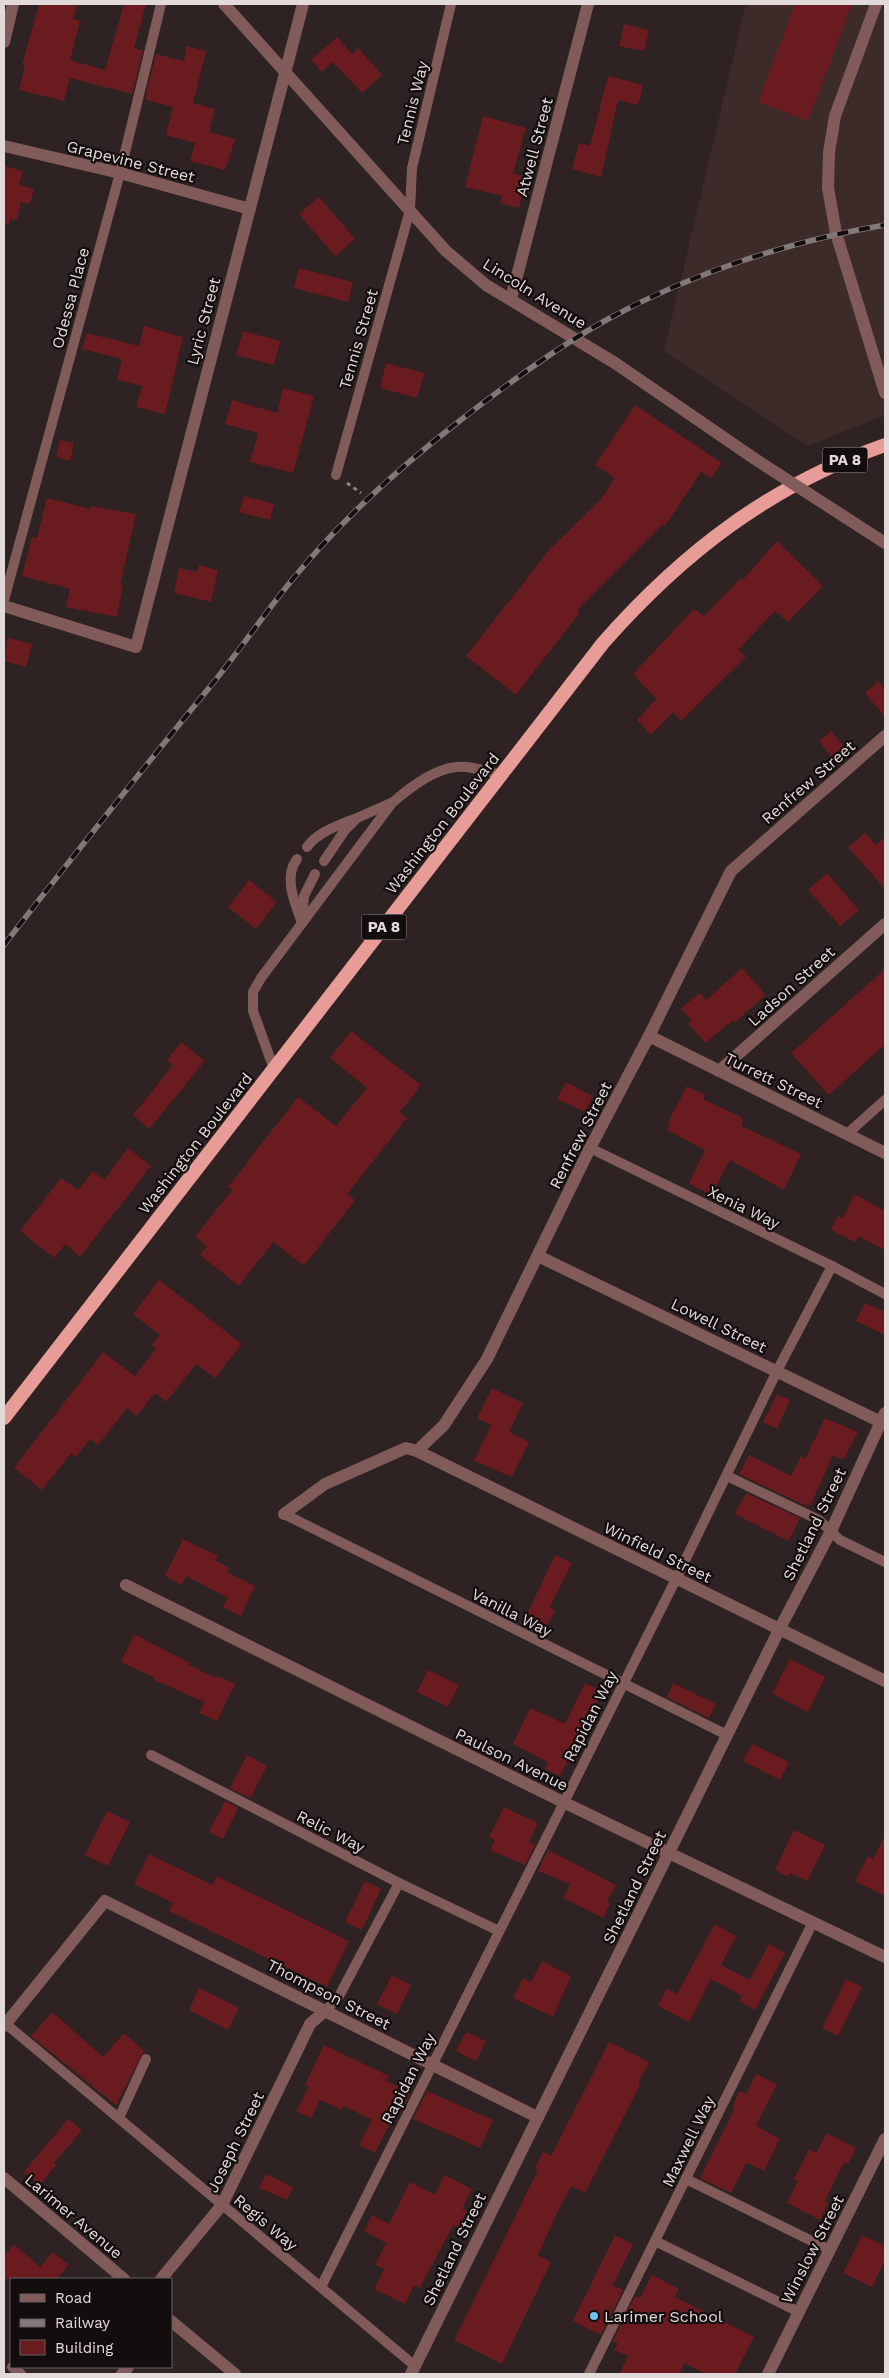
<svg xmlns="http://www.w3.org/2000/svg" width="889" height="2378" viewBox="0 0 889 2378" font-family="'Work Sans',sans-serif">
<rect width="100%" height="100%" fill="#2e2222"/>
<!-- built -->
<polygon fill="#3d2b2a" points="746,4 885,4 885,415 808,446 664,351"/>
<!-- building -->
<g fill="#6a1b1f">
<polygon points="39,4 77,4 73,19 80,21 70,60 105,70 124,4 146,4 134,48 143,51 132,94 70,78 64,101 19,90 25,66 22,65"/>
<polygon points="795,4 852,4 808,121 758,102"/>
<polygon points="624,24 649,30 644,51 619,46"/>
<polygon points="337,37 352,54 358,48 382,75 362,93 333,62 322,72 311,60"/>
<polygon points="187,46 206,51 193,103 215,109 209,132 235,139 225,170 190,161 195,143 166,135 173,107 147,100 145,98 156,54 184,61"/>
<polygon points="608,76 643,85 638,105 618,100 601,177 572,169 579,143 590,146"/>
<polygon points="483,116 526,128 513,173 527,177 519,208 500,203 502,196 465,187"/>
<polygon points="4,166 23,171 19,185 34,189 30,204 21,202 17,220 10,219 9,224 4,224"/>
<polygon points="319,197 355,239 335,256 299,214"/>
<polygon points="299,268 353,282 348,302 294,288"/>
<polygon points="144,326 183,337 165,414 136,407 142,386 117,380 122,359 82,349 87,333 139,346"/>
<polygon points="243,331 280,341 274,365 236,355"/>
<polygon points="386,363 424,373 417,398 380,388"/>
<polygon points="283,388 314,396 293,473 250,462 258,433 225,424 232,400 277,413"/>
<polygon points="635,405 722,463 711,478 701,472 665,526 663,524 577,610 580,612 516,695 466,656 550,549 600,500 615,478 595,465"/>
<polygon points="60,440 74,443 70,461 56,457"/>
<polygon points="244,496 274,504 270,520 239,512"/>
<polygon points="47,498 91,509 91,506 136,514 120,585 123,585 117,617 66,607 70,589 22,576 32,537 37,538"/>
<polygon points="777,541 823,586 788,622 775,611 738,650 746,657 681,721 673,712 651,735 637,720 656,699 633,674 694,609 704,616 742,577 742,581"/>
<polygon points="199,565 218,570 211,602 174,593 179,568 197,572"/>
<polygon points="8,638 32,644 26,667 4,661"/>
<polygon points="878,681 885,690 885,717 865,693"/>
<polygon points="831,731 847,750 834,760 819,741"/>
<polygon points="865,833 876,845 885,837 885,889 848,847"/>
<polygon points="827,873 859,910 840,926 808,890"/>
<polygon points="249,880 277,902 256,929 228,907"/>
<polygon points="742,968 766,995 735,1022 733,1020 705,1043 688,1023 691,1020 681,1008 700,993 706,1000"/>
<polygon points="885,969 885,1044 829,1095 791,1053"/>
<polygon points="351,1031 421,1085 400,1112 407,1118 347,1194 355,1200 304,1266 273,1242 239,1286 200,1255 207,1246 195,1237 232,1190 228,1187 298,1097 336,1126 367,1088 330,1058"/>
<polygon points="181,1042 205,1061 149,1129 133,1115 173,1065 167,1060"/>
<polygon points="566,1082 593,1096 585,1112 557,1099"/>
<polygon points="687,1086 705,1095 703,1099 743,1118 742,1126 801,1154 784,1190 730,1160 711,1195 689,1183 705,1150 667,1130 670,1123 668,1122"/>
<polygon points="128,1148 151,1166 80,1257 65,1244 54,1258 20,1231 61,1178 78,1190 93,1171 104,1180"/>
<polygon points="854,1194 885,1211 885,1250 858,1236 855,1242 831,1230 838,1216 843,1218"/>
<polygon points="159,1280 242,1344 215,1378 196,1364 166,1402 155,1393 137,1416 127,1408 98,1445 90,1439 76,1457 71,1453 42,1490 14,1468 103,1352 135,1376 156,1349 152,1345 160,1335 133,1314"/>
<polygon points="865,1303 885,1312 885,1335 856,1321"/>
<polygon points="492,1388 523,1403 509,1432 529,1442 512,1477 474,1461 491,1425 477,1418"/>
<polygon points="777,1394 790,1400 777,1429 763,1422"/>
<polygon points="825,1418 858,1432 843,1460 833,1455 810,1506 807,1504 806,1506 739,1474 749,1455 791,1476 801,1456 805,1459"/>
<polygon points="746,1493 800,1518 789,1541 735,1514"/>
<polygon points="183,1539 218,1556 215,1560 229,1568 227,1572 255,1586 241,1616 223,1607 228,1598 186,1576 182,1585 165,1576"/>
<polygon points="555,1555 572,1563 550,1607 555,1610 543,1635 522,1625"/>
<polygon points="134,1634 190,1663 189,1665 216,1678 218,1676 235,1684 217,1721 199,1713 204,1702 154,1680 155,1678 121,1662"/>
<polygon points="790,1659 825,1677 808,1712 772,1694"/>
<polygon points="428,1670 459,1685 448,1707 417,1692"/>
<polygon points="585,1683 603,1692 560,1776 545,1769 548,1762 513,1744 530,1708 565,1724"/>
<polygon points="673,1683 716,1704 709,1718 667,1697"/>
<polygon points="752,1744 789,1762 780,1780 743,1761"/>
<polygon points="247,1755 267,1766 250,1798 230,1788"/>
<polygon points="225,1801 238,1808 223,1839 209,1832"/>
<polygon points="504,1807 538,1823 529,1842 535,1845 525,1865 490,1850 495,1840 489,1837"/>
<polygon points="107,1811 130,1822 108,1866 85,1855"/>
<polygon points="794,1830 825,1845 807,1881 790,1873 788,1877 775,1870"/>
<polygon points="885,1835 885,1896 855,1881 868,1856 873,1859"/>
<polygon points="548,1850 616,1885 607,1902 610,1904 603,1918 563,1898 570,1884 538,1871"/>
<polygon points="149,1854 213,1885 217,1876 349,1941 327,1987 169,1911 173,1903 134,1884"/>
<polygon points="365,1881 381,1889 362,1930 345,1922"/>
<polygon points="715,1924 736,1936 721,1965 750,1980 769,1944 785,1953 755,2010 739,2001 742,1996 711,1979 689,2022 658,2006 667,1988 677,1994"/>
<polygon points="542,1961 571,1976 553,2017 513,1998 523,1978 531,1982"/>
<polygon points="392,1975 411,1985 397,2014 377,2004"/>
<polygon points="846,1979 862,1987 838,2036 822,2028"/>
<polygon points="199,1988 239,2008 228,2030 189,2010"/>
<polygon points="52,2012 103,2057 124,2033 144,2051 116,2105 31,2036"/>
<polygon points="466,2032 486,2041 476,2061 456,2051"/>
<polygon points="609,2042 649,2062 638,2084 640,2085 585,2193 571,2186 557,2213 538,2255 551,2262 502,2364 454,2340 538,2170 535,2168 543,2152 551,2156"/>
<polygon points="324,2045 389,2076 386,2081 411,2093 400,2113 396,2112 375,2153 359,2145 372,2120 344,2106 342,2110 320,2100 311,2118 296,2111 309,2087 305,2085"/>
<polygon points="756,2074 777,2084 756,2126 780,2139 764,2171 746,2163 731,2193 700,2178 735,2108 732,2107 739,2091 746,2094"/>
<polygon points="427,2091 493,2120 480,2148 413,2119"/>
<polygon points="68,2119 82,2130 54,2163 56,2165 40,2185 24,2172"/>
<polygon points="827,2133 856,2148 848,2164 844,2162 825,2201 828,2203 820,2220 787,2203 798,2181 794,2179 809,2149 816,2153"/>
<polygon points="266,2174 293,2187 287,2200 259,2188"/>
<polygon points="444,2175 472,2189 462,2209 467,2211 458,2228 453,2225 420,2288 414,2285 405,2304 374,2289 384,2269 375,2265 386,2243 364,2231 372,2215 389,2224 410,2182 435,2195"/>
<polygon points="615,2235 633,2244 613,2285 623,2290 601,2335 573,2321"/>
<polygon points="862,2235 885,2246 885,2260 872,2287 843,2273"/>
<polygon points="14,2244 40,2267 53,2252 69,2265 57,2279 4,2279 4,2256"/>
<polygon points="652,2275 679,2289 675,2297 754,2337 735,2374 706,2374 684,2363 679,2374 619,2374 628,2356 614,2350 618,2343 613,2341 635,2296 640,2298"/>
</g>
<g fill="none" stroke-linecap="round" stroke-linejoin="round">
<!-- path -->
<polyline stroke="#8f8585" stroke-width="3" stroke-dasharray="4 4" stroke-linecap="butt" points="347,483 361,493"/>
<!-- service -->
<g stroke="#815b59" stroke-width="10">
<polyline points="336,475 410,210 412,168 451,4"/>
<polyline points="4,600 120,173 161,4"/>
<path d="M 307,847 C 318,832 337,826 354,819"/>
<path d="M 297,859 C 283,878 295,903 302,923"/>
<polyline points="324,861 345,830 357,818 391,803"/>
<polyline points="302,918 304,896 315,874"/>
<path d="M 274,1069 L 253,1011 L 253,992 L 261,978 L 392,803 C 408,789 434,769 456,767 C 471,765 487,772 501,775"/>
<polyline points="847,1134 885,1100"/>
<polyline points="590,1148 832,1266 885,1294"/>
<polyline points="727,1476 819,1520 840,1540 885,1562"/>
<polyline points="284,1514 727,1735"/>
<polyline points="151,1755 399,1883 499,1931"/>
<polyline points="325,2011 338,1998 399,1883"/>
<polyline points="6,2024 415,2366"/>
<polyline points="119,2118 146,2059"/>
<polyline points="686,2179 830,2250"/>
<polyline points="655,2241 799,2312"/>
<polyline points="321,2287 676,1579 777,1371 832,1266"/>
<polyline points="12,2367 21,2374"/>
<polyline points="589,2374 813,1922"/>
</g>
<!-- minor -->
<g stroke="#815b59" stroke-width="12">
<polyline points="876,4 835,116 829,152 828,188 836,233 885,393"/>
<polyline points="4,42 13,4"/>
<polyline points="4,146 120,173 250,209"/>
<polyline points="511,299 588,4"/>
<polyline points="4,606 136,647 303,4"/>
<polyline points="649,1036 885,1153"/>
<polyline points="719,1071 885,924"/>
<polyline points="538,1256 885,1424"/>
<polyline points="417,1451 885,1681"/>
<polyline points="284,1514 325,1484 406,1448 417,1451 444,1425 487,1359 590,1148 649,1036 731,871 885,736"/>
<polyline points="126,1585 563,1802 885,1957"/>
<polyline points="4,2026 105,1901 537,2117"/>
<polyline points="161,2279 222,2205 310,2024 325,2011"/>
<polyline points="122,2374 128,2367"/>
<polyline points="411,2374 779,1630 831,1531 885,1413"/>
<polyline points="768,2374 885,2139"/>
</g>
<!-- tertiary -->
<g stroke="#815b59" stroke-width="12">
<polyline points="224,4 446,251 486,285 615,363"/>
<polyline points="4,2178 124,2279"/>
<polyline points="171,2321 235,2374"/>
</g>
<!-- trunk -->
<path stroke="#e89c98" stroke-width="14" d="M 4,1418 L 603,643 C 683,552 771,485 885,445"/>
<!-- rail casing -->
<g stroke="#827877" stroke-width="5.5">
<path id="rail" d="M 4,945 C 72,857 142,770 213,683 C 240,650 264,614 292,580 C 341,520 401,466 462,419 C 509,383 556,348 608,319 C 692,273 790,241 885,225"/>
</g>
<!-- rail -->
<use href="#rail" stroke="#130d0d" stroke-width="4" stroke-dasharray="11" stroke-linecap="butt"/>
<!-- tertiary-bridge -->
<polyline stroke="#815b59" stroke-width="12" points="615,363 755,459 885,543"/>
</g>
<!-- markers -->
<circle fill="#6bc3f2" stroke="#130d0d" stroke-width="2" cx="594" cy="2316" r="5"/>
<g text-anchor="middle" stroke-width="4.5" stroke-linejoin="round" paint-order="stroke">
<!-- shield labels -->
<g fill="#130d0d" stroke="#a49c9c" stroke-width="1">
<rect x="822.5" y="447.5" width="45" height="25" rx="4"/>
<rect x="361.5" y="914.5" width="45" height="25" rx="4"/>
</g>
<g font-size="15" font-weight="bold" fill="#e2dad9">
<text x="845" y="465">PA 8</text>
<text x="384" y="932">PA 8</text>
</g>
<!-- street labels -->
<g font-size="16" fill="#e2dad9" stroke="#130d0d">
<text transform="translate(412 103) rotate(-76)" y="6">Tennis Way</text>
<text transform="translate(534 147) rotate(-75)" y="6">Atwell Street</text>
<text transform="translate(131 161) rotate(14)" y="6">Grapevine Street</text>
<text transform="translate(535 293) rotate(32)" y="6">Lincoln Avenue</text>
<text transform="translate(70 298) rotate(-75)" y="6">Odessa Place</text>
<text transform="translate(203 321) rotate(-75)" y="6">Lyric Street</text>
<text transform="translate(358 339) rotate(-74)" y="6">Tennis Street</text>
<text transform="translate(808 782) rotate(-41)" y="6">Renfrew Street</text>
<text transform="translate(442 823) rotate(-52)" y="6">Washington Boulevard</text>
<text transform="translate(791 986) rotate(-42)" y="6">Ladson Street</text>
<text transform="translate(774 1080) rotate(26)" y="6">Turrett Street</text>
<text transform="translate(580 1135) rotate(-63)" y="6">Renfrew Street</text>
<text transform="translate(195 1143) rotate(-52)" y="6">Washington Boulevard</text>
<text transform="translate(744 1207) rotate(26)" y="6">Xenia Way</text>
<text transform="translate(719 1325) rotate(26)" y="6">Lowell Street</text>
<text transform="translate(814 1524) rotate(-64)" y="6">Shetland Street</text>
<text transform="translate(658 1552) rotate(26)" y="6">Winfield Street</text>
<text transform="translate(512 1612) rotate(27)" y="6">Vanilla Way</text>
<text transform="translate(590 1716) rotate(-63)" y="6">Rapidan Way</text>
<text transform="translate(512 1759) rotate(26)" y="6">Paulson Avenue</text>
<text transform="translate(331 1831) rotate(27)" y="6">Relic Way</text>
<text transform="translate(634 1887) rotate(-64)" y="6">Shetland Street</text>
<text transform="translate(329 1994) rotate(27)" y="6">Thompson Street</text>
<text transform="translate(408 2078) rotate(-63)" y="6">Rapidan Way</text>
<text transform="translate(688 2141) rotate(-64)" y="6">Maxwell Way</text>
<text transform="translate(235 2142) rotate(-64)" y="6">Joseph Street</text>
<text transform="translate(74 2216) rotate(40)" y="6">Larimer Avenue</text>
<text transform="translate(266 2222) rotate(40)" y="6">Regis Way</text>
<text transform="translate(454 2249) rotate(-64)" y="6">Shetland Street</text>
<text transform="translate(812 2249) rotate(-63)" y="6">Winslow Street</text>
</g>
<!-- poi labels -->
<g font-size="16" fill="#e2dad9" stroke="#130d0d" text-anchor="start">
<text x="604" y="2322">Larimer School</text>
</g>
</g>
<!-- border -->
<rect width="889" height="2378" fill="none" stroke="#e2dad9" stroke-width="10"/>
<!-- legend -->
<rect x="10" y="2278" width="162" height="90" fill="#130d0d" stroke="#665f5f"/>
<rect x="20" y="2294" width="25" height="8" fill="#815b59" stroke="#665f5f"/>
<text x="55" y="2303" font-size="15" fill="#e2dad9">Road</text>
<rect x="20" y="2319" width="25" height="8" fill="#827877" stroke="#665f5f"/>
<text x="55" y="2328" font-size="15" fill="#e2dad9">Railway</text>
<rect x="20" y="2340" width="25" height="15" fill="#6a1b1f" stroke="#665f5f"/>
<text x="55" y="2353" font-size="15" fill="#e2dad9">Building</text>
</svg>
